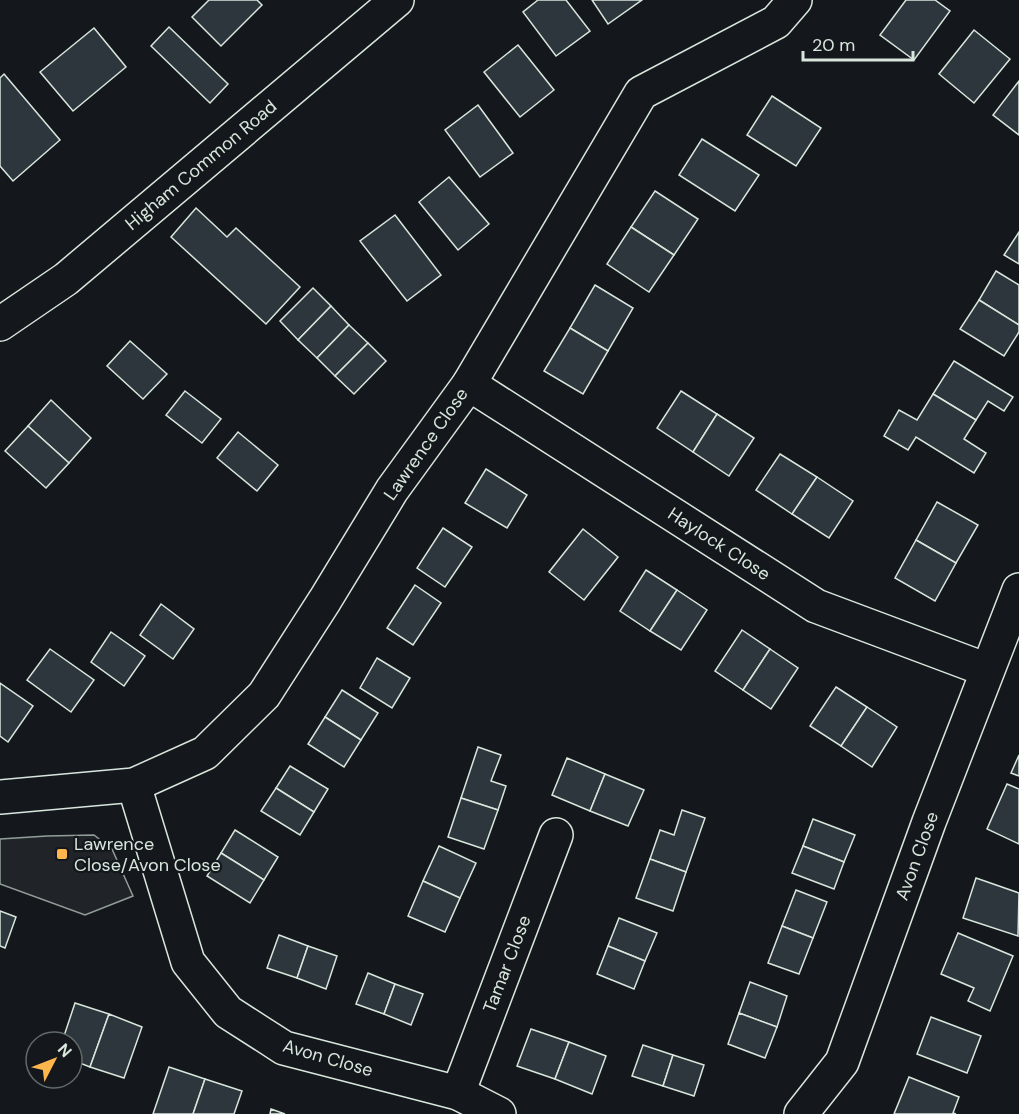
<svg xmlns="http://www.w3.org/2000/svg" width="1019" height="1114" viewBox="0 0 1019 1114" font-family="'DM Sans',sans-serif">
<rect width="100%" height="100%" fill="#14181c"/>
<!-- green -->
<polygon fill="#202428" stroke="#939e99" stroke-width="1.5" points="94,835 112,849 133,896 85,915 0,884 0,839 47,836"/>
<!-- building -->
<g fill="#2c363c" stroke="#d8e6dc" stroke-width="1.5">
<polygon points="209,0 257,0 262,5 221,46 192,17"/>
<polygon points="538,0 566,0 590,31 556,56 523,12"/>
<polygon points="592,0 642,0 608,24"/>
<polygon points="906,0 935,0 950,11 914,60 880,35"/>
<polygon points="169,27 228,84 210,103 151,46"/>
<polygon points="94,28 126,67 73,111 40,72"/>
<polygon points="974,30 1010,59 974,103 939,74"/>
<polygon points="518,45 554,90 520,117 484,72"/>
<polygon points="4,74 60,140 13,181 0,166 0,78"/>
<polygon points="1019,81 1019,135 993,115"/>
<polygon points="772,96 821,128 796,166 747,135"/>
<polygon points="478,105 513,153 480,177 445,130"/>
<polygon points="702,139 759,175 735,211 679,175"/>
<polygon points="449,177 489,224 458,250 419,202"/>
<polygon points="655,191 698,219 674,255 631,227"/>
<polygon points="196,208 227,237 236,228 300,287 266,324 171,237"/>
<polygon points="395,215 441,275 407,301 360,241"/>
<polygon points="631,227 674,255 649,292 607,264"/>
<polygon points="1019,232 1019,264 1004,255"/>
<polygon points="996,271 1019,285 1019,325 979,300"/>
<polygon points="595,285 633,308 608,351 570,328"/>
<polygon points="313,288 331,306 298,340 280,321"/>
<polygon points="979,300 1019,325 1019,332 1004,356 960,329"/>
<polygon points="331,306 349,325 317,358 298,340"/>
<polygon points="349,325 368,343 335,376 317,358"/>
<polygon points="570,328 608,351 583,394 544,371"/>
<polygon points="130,341 167,374 143,399 107,366"/>
<polygon points="368,343 386,361 354,394 335,376"/>
<polygon points="954,361 1013,397 1004,411 988,401 976,420 933,394"/>
<polygon points="185,391 221,419 202,443 166,415"/>
<polygon points="681,391 717,414 693,452 657,428"/>
<polygon points="933,394 976,420 964,439 986,453 974,473 916,437 908,450 884,436 899,410 917,420"/>
<polygon points="51,400 91,438 69,463 28,426"/>
<polygon points="717,414 754,438 729,476 693,452"/>
<polygon points="28,426 69,463 46,488 5,451"/>
<polygon points="238,432 278,465 257,491 217,458"/>
<polygon points="780,454 817,477 792,514 756,490"/>
<polygon points="486,469 527,495 507,528 465,503"/>
<polygon points="817,477 853,501 829,538 792,514"/>
<polygon points="937,502 978,525 956,563 916,540"/>
<polygon points="443,528 472,547 445,587 417,568"/>
<polygon points="583,529 618,557 584,600 549,572"/>
<polygon points="916,540 956,563 935,601 895,578"/>
<polygon points="646,570 677,590 650,631 620,611"/>
<polygon points="415,585 441,603 413,645 387,628"/>
<polygon points="677,590 707,610 681,650 650,631"/>
<polygon points="161,604 194,629 173,659 140,635"/>
<polygon points="742,630 770,649 743,690 715,671"/>
<polygon points="111,632 145,656 124,686 91,662"/>
<polygon points="50,649 94,680 71,712 27,680"/>
<polygon points="770,649 798,668 771,709 743,690"/>
<polygon points="377,658 410,678 392,708 360,688"/>
<polygon points="0,683 33,706 8,742 0,736"/>
<polygon points="836,687 867,707 841,746 810,726"/>
<polygon points="342,690 378,713 361,740 325,717"/>
<polygon points="867,707 897,727 872,767 841,746"/>
<polygon points="325,717 361,740 344,767 308,744"/>
<polygon points="478,747 501,755 491,781 506,786 498,810 461,798"/>
<polygon points="1019,755 1019,776 1011,773"/>
<polygon points="567,758 605,774 590,811 552,795"/>
<polygon points="290,766 328,789 314,812 276,788"/>
<polygon points="605,774 644,790 628,826 590,811"/>
<polygon points="1007,784 1019,789 1019,844 987,829"/>
<polygon points="276,788 314,812 300,835 261,811"/>
<polygon points="461,798 498,810 484,849 448,837"/>
<polygon points="682,810 705,818 686,872 650,859 660,830 674,835"/>
<polygon points="813,819 855,835 844,862 803,846"/>
<polygon points="235,830 278,857 264,880 221,853"/>
<polygon points="439,846 476,863 460,898 423,881"/>
<polygon points="803,846 844,862 834,889 792,873"/>
<polygon points="221,853 264,880 250,903 207,876"/>
<polygon points="650,859 686,872 673,911 636,898"/>
<polygon points="976,878 1019,893 1018,936 963,918"/>
<polygon points="423,881 460,898 445,932 408,916"/>
<polygon points="796,890 827,902 813,938 782,926"/>
<polygon points="0,911 16,917 5,948 0,946"/>
<polygon points="619,918 657,933 645,961 608,946"/>
<polygon points="782,926 813,938 799,974 768,963"/>
<polygon points="958,933 1013,956 990,1011 968,1001 974,988 941,974"/>
<polygon points="279,935 308,946 297,978 267,968"/>
<polygon points="308,946 337,956 326,989 297,978"/>
<polygon points="608,946 645,961 634,989 597,974"/>
<polygon points="368,973 395,984 384,1014 356,1004"/>
<polygon points="750,982 787,996 777,1027 739,1013"/>
<polygon points="395,984 423,994 411,1025 384,1014"/>
<polygon points="75,1003 109,1014 90,1067 72,1060 72,1042 62,1042"/>
<polygon points="739,1013 777,1027 765,1058 728,1044"/>
<polygon points="109,1014 142,1027 124,1078 90,1067"/>
<polygon points="931,1017 981,1036 967,1073 917,1054"/>
<polygon points="531,1029 569,1042 555,1079 517,1066"/>
<polygon points="569,1042 606,1056 592,1094 555,1079"/>
<polygon points="643,1045 673,1055 663,1086 632,1076"/>
<polygon points="673,1055 704,1065 694,1096 663,1086"/>
<polygon points="169,1067 205,1079 193,1114 153,1114"/>
<polygon points="909,1077 959,1097 953,1113 956,1114 894,1114"/>
<polygon points="205,1079 242,1091 234,1114 193,1114"/>
<polygon points="271,1109 285,1114 270,1114"/>
</g>
<g fill="none" stroke-linecap="round" stroke-linejoin="round">
<!-- street casing -->
<g stroke="#d8e6dc" stroke-width="36">
<g id="street">
<polyline points="469,384 816,606 987,670"/>
<polyline points="134,785 188,962 228,1012 284,1048 458,1093 499,1114"/>
<polyline points="0,797 134,785 205,753 264,695 325,600 392,490 469,384 641,93 776,22 795,0"/>
<polyline points="458,1093 556,835"/>
<polyline points="801,1114 842,1062 929,822 1019,590"/>
</g>
</g>
<!-- secondary casing -->
<g stroke="#d8e6dc" stroke-width="36">
<polyline id="secondary" points="0,324 66,279 397,0"/>
</g>
<!-- street -->
<use href="#street" stroke="#14181c" stroke-width="33"/>
<!-- secondary -->
<use href="#secondary" stroke="#14181c" stroke-width="33"/>
</g>
<!-- markers -->
<rect fill="#ffb74d" stroke="#14181c" stroke-width="2" x="56" y="848" width="12" height="12" rx="3"/>
<g text-anchor="middle" stroke-width="4.5" stroke-linejoin="round" paint-order="stroke">
<!-- street labels -->
<g font-size="18" fill="#d8e6dc" stroke="#14181c">
<text transform="translate(201 165) rotate(-40)" y="6">Higham Common Road</text>
<text transform="translate(426 444) rotate(-55)" y="6">Lawrence Close</text>
<text transform="translate(719 544) rotate(33)" y="6">Haylock Close</text>
<text transform="translate(917 856) rotate(-70)" y="6">Avon Close</text>
<text transform="translate(507 964) rotate(-69)" y="6">Tamar Close</text>
<text transform="translate(328 1058) rotate(16)" y="6">Avon Close</text>
</g>
<!-- poi labels -->
<g font-size="18" fill="#d8e6dc" stroke="#14181c" text-anchor="start">
<text x="74" y="850">Lawrence<tspan x="74" dy="21">Close/Avon Close</tspan></text>
</g>
</g>
<!-- north arrow -->
<g transform="translate(54 1060) rotate(48)"><circle r="28" fill="#14181c" stroke="#626a69" stroke-width="1.5"/>
<path d="M0-4.5L10 22L0 15L-10 22Z" fill="#ffb74d"/>
<text y="-9" font-size="16" font-weight="bold" text-anchor="middle" fill="#d8e6dc">N</text>
</g>
<!-- scale -->
<path d="M803 51v9h110v-9" fill="none" stroke="#d8e6dc" stroke-width="3"/>
<text x="812" y="51" font-size="18" fill="#d8e6dc" stroke="#14181c" stroke-width="4.5" paint-order="stroke">20 m</text>
</svg>
